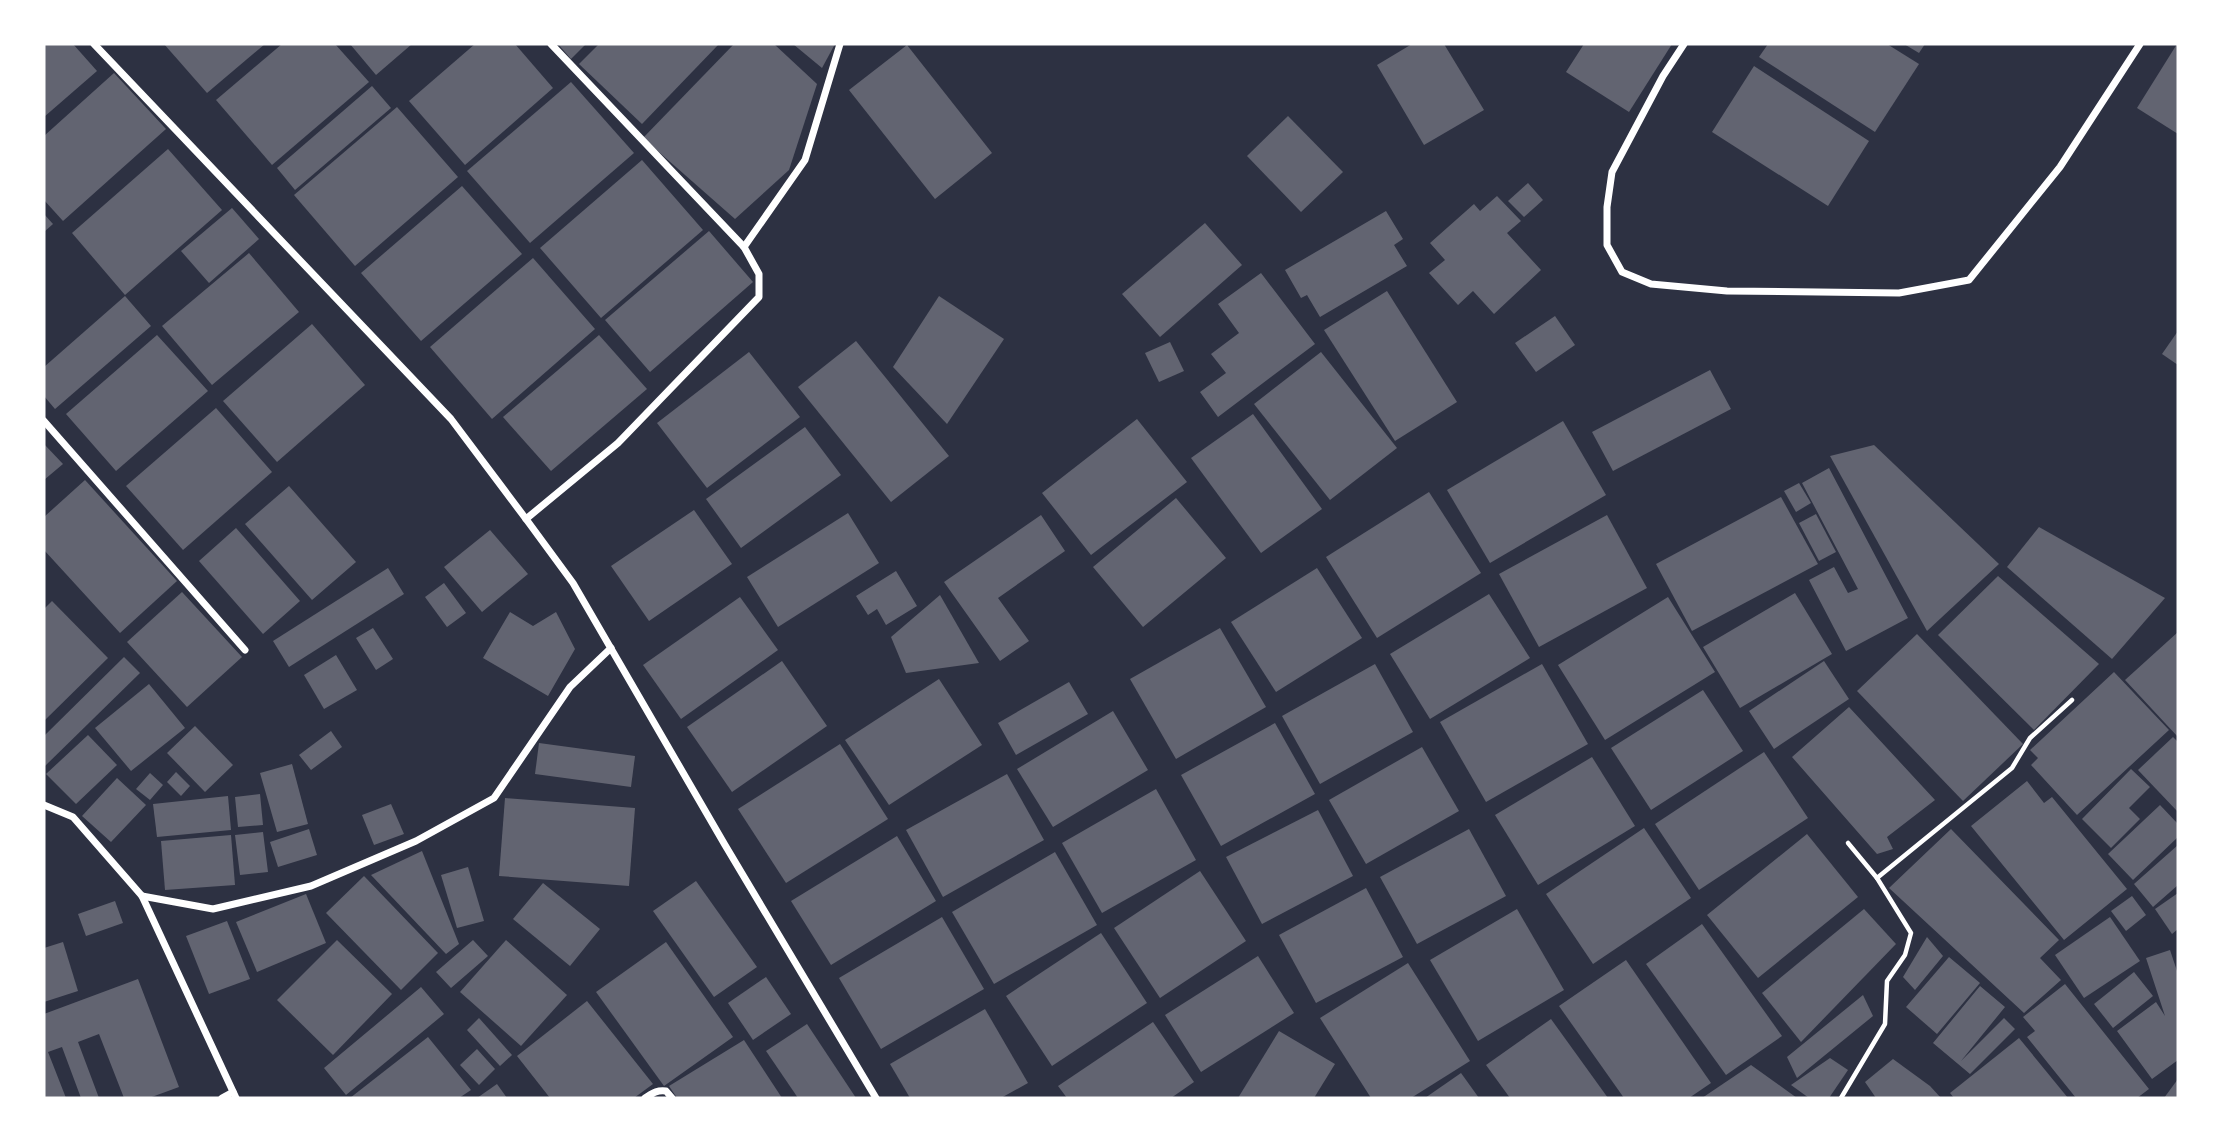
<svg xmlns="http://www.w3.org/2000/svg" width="2222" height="1142" viewBox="0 0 2222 1142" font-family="'Work Sans',sans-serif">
<rect width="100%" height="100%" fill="#2d3142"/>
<!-- building -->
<g fill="#626471">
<polygon points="44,44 73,44 97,71 44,117"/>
<polygon points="164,44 265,44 207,93"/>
<polygon points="282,44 335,44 369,82 272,165 216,100"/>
<polygon points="350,44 412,44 376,75"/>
<polygon points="475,44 515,44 553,88 465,165 409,101"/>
<polygon points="558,44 586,44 571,59"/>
<polygon points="599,44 719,44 642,124 579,64"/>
<polygon points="734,44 774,44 817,84 789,170 735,219 643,138"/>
<polygon points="793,44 835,44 822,68"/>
<polygon points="1412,44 1444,44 1484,110 1424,145 1377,65"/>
<polygon points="1584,44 1672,44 1629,112 1566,72"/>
<polygon points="1768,44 1887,44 1919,64 1875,132 1759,57"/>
<polygon points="1904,44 1925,44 1919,53"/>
<polygon points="2177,44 2178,44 2178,134 2137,108"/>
<polygon points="907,45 992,153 935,199 849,90"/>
<polygon points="1754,66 1869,141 1828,206 1712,132"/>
<polygon points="114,73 166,129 63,221 44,200 44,136"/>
<polygon points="571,82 634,153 530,243 467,171"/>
<polygon points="372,86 391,108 295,190 277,168"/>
<polygon points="397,107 458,177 355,266 294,195"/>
<polygon points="1288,116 1343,172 1301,212 1247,156"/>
<polygon points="168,149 222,210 125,295 72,233"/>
<polygon points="642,160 703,230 601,318 540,248"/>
<polygon points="1528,183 1543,200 1524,217 1508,201"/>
<polygon points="462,186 522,254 421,341 361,273"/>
<polygon points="1497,196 1521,221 1507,233 1541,270 1494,314 1473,291 1458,305 1429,273 1445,260 1430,243 1474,204 1480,211"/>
<polygon points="232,208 259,239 209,283 181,251"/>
<polygon points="1386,211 1403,239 1394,245 1407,266 1320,317 1307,295 1301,298 1285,270"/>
<polygon points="44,214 53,224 44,232"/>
<polygon points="1205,223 1242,265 1160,337 1122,294"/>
<polygon points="709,231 753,282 650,372 605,320"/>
<polygon points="249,253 299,312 212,385 162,326"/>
<polygon points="533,258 595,329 492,419 430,347"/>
<polygon points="1261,273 1315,344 1218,417 1200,392 1226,373 1211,354 1239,333 1218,304"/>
<polygon points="1387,291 1457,402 1395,441 1324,330"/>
<polygon points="125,296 151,326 55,409 44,396 44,367"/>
<polygon points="939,296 1004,339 947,424 893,367"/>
<polygon points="1555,316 1575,345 1536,372 1515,343"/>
<polygon points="312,324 365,385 277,462 223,401"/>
<polygon points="2178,331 2178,365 2162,354"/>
<polygon points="157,335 208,391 116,471 66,414"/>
<polygon points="599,335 647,389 551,471 503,417"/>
<polygon points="856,341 949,456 891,502 798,387"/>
<polygon points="1170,342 1184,371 1159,382 1145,353"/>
<polygon points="749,352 800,417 707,488 657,423"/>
<polygon points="1321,352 1397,448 1330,500 1254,404"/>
<polygon points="1710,370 1731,409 1613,471 1592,432"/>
<polygon points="216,408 272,472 183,550 126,486"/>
<polygon points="1253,414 1322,509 1261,553 1191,458"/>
<polygon points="1137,419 1187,482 1091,555 1042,493"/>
<polygon points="1563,421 1606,495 1490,563 1447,490"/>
<polygon points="805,427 841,475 741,548 706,499"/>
<polygon points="44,444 63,464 44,480"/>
<polygon points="1874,445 1999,564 1927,631 1830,456"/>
<polygon points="1829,468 1908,618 1846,651 1809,580 1834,567 1848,593 1858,589 1802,483"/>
<polygon points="85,480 177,581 120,633 44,550 44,517"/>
<polygon points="1799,483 1811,503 1796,512 1784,491"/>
<polygon points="289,486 356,562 312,600 245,524"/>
<polygon points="1429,492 1481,573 1377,638 1326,557"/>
<polygon points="1781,497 1818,564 1692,631 1656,564"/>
<polygon points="1176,498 1226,558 1143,627 1093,567"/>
<polygon points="694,510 732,564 649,621 611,566"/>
<polygon points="848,513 879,563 778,627 747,577"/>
<polygon points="1816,514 1836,552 1819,561 1799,523"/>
<polygon points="1041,515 1065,551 998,598 1029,641 1000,661 944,582"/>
<polygon points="1607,515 1647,588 1539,647 1499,574"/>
<polygon points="2039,527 2165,598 2112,659 2007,567"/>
<polygon points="236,528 300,601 263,634 199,561"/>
<polygon points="490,530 528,574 482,612 444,567"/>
<polygon points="388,568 404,594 289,667 273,641"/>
<polygon points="1317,568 1362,638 1276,692 1231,622"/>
<polygon points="896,571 917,606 886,625 877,609 868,615 856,596"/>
<polygon points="1998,576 2099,664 2034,730 1938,635"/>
<polygon points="444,583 466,613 447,627 425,597"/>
<polygon points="182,592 242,657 187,707 127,642"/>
<polygon points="1795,593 1832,654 1740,708 1703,647"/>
<polygon points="1489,594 1530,658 1430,719 1390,654"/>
<polygon points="940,595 979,663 906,673 891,637"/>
<polygon points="740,597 778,650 681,719 643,665"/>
<polygon points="1668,597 1715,672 1605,740 1558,665"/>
<polygon points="52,601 108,658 44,721 44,609"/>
<polygon points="510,612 533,626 556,612 575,649 548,696 483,658"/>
<polygon points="373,628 393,659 376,670 356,638"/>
<polygon points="1220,628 1266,707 1176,759 1130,679"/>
<polygon points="2178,632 2178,737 2125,680"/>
<polygon points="1917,634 2023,744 1963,801 1857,691"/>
<polygon points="336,655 357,690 324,709 304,675"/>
<polygon points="124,657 140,673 44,767 44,736"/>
<polygon points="782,661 827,726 732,792 687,727"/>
<polygon points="1824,661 1849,699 1774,749 1749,711"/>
<polygon points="1375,664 1413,732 1320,784 1282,716"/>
<polygon points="1542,664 1588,744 1486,802 1440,722"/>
<polygon points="2114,672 2169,730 2077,815 2031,765 2038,758 2030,750"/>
<polygon points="939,679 982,745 889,805 845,740"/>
<polygon points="1069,682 1088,714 1016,755 998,723"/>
<polygon points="149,684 185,728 131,771 95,728"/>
<polygon points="1703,690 1743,751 1651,810 1611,748"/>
<polygon points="1849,707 1935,800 1887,837 1893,849 1877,854 1792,757"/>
<polygon points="1113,711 1148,770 1053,827 1017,769"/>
<polygon points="1275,723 1315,794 1221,846 1181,775"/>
<polygon points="195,726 233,765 205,792 167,753"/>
<polygon points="331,731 342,747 311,770 299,755"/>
<polygon points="88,735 117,765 76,804 46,774"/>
<polygon points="2173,737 2178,742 2178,812 2138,770"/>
<polygon points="539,743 635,756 631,787 535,774"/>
<polygon points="840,744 888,819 786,883 738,809"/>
<polygon points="1422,747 1459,811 1366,864 1329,800"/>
<polygon points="1764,752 1808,818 1699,890 1655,824"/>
<polygon points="1592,757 1635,826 1538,885 1495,815"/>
<polygon points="292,764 308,824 277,832 260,773"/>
<polygon points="2131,769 2150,787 2129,808 2140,819 2111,848 2082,819"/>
<polygon points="176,772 190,786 181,796 167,782"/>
<polygon points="150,773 163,785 150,800 136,789"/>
<polygon points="1007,774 1044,840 943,897 906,830"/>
<polygon points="117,778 146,805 111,842 82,816"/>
<polygon points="2027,781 2044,803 2052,797 2127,889 2064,940 1971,826"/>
<polygon points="1156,789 1196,860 1102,913 1062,843"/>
<polygon points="260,794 263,825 238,827 235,797"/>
<polygon points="228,796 231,830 157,837 153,804"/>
<polygon points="505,798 635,808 629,886 499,876"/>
<polygon points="391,804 404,834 374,845 362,815"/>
<polygon points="2160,805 2178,824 2178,837 2133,880 2108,854"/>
<polygon points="1318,810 1353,876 1262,924 1226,857"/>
<polygon points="1644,828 1691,898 1593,964 1546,894"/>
<polygon points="309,829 317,855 278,867 270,842"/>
<polygon points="1469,829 1506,896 1417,944 1380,877"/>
<polygon points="1951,829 2059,940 2040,958 2061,980 2024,1013 1889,888"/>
<polygon points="263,832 268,872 240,875 235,835"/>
<polygon points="1807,834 1858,897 1758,978 1707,915"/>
<polygon points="231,835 235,885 165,890 161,841"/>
<polygon points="897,836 936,901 831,965 791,901"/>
<polygon points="2178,845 2178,885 2153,907 2134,884"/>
<polygon points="422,851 459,944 446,954 371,875"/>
<polygon points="1055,852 1097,925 994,984 952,912"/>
<polygon points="468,867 484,921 457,928 441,875"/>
<polygon points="1200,871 1246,941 1160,998 1114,928"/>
<polygon points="364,876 438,953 401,990 326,913"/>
<polygon points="696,881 757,967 714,997 653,911"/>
<polygon points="543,883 600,929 570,966 513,919"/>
<polygon points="1366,888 1403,957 1316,1003 1279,935"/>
<polygon points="2178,893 2178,929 2172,934 2155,909"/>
<polygon points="306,894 326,943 257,972 236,922"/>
<polygon points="2132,896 2146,915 2126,931 2111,911"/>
<polygon points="115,901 123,923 86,936 78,914"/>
<polygon points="1517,909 1564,990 1478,1041 1430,960"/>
<polygon points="1864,909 1896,944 1801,1042 1762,993"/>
<polygon points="942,917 984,989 881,1049 839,978"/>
<polygon points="2110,917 2140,961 2084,998 2055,955"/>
<polygon points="227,921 250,979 209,994 186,936"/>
<polygon points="1702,924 1782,1036 1726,1075 1646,964"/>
<polygon points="1101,933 1147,1003 1052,1066 1006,996"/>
<polygon points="1927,937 1943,956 1915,990 1903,977"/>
<polygon points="337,940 392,994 333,1055 277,1000"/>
<polygon points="473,940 488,956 451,988 436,972"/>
<polygon points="506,940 567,995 521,1046 460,992"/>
<polygon points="63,942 78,991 44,1002 44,948"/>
<polygon points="666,942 733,1037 664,1086 596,992"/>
<polygon points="2170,950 2178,974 2178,1060 2152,1079 2117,1031 2156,1002 2165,1016 2146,958"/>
<polygon points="1258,956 1294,1013 1201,1072 1165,1015"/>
<polygon points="1949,957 1980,983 1937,1034 1906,1007"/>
<polygon points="1626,960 1711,1083 1689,1098 1624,1098 1559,1006"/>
<polygon points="1408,963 1470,1061 1411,1098 1371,1098 1320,1018"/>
<polygon points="2134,972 2153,996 2113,1028 2094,1004"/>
<polygon points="766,977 791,1014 753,1040 728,1003"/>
<polygon points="138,979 179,1087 149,1098 124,1098 99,1034 78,1042 99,1098 81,1098 62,1047 48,1052 66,1098 44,1098 44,1014"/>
<polygon points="2065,984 2149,1089 2137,1098 2076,1098 2027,1037 2035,1031 2023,1017"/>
<polygon points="1980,986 2005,1007 1961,1061 2004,1018 2015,1029 1970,1074 1933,1043"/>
<polygon points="421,987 444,1014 346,1095 324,1068"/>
<polygon points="1863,995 1873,1016 1797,1078 1787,1057"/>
<polygon points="587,1001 653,1084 634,1098 550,1098 517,1056"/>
<polygon points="985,1009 1028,1083 1001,1098 910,1098 890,1064"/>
<polygon points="479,1018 512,1055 500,1066 467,1030"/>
<polygon points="1551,1019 1608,1098 1510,1098 1486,1065"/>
<polygon points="1153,1022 1194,1082 1171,1098 1067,1098 1058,1086"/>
<polygon points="807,1024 856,1098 798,1098 766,1051"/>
<polygon points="1279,1031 1335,1064 1314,1098 1238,1098"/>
<polygon points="428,1037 471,1090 459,1098 350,1098"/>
<polygon points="2019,1038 2068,1098 1954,1098 1950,1093"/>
<polygon points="744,1040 782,1098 677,1098 669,1086"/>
<polygon points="477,1049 495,1069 479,1085 460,1065"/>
<polygon points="1830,1058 1848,1070 1829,1098 1809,1098 1791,1085"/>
<polygon points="1893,1059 1930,1086 1941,1098 1876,1098 1865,1082"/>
<polygon points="1751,1065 1797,1098 1702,1098"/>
<polygon points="1461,1073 1479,1098 1425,1098"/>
<polygon points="2178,1079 2178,1098 2164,1098"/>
<polygon points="497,1084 507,1098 477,1098"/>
</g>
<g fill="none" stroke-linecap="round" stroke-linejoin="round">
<!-- path -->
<g stroke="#fff" stroke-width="4.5">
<polyline points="1848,843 1877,878"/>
<polyline points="1841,1098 1885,1024 1887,981 1905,955 1911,933 1877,878 2012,768 2030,738 2072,700"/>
</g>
<!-- minor -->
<g stroke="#fff" stroke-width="7">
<polyline points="94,44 451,419 526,519 573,583 725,845 876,1098"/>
<polyline points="1684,44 1663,76 1612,172 1607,207 1607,245 1622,272 1651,284 1727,291 1899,293 1969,280 2060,167 2140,44"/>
<polyline points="744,247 805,160 840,44"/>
<polyline points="44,421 245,650"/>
<polyline points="526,519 618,443 759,297 759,274 744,247 551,44"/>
<polyline points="44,805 73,817 142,896 213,909 311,886 416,841 494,798 570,687 611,648"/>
<polyline points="142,896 236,1098"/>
<polyline points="222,1098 233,1092"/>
<path d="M 645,1098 C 653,1093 656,1090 666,1091 L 672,1098"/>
</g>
</g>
<!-- border -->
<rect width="2222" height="1142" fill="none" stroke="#ffffff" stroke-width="91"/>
</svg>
